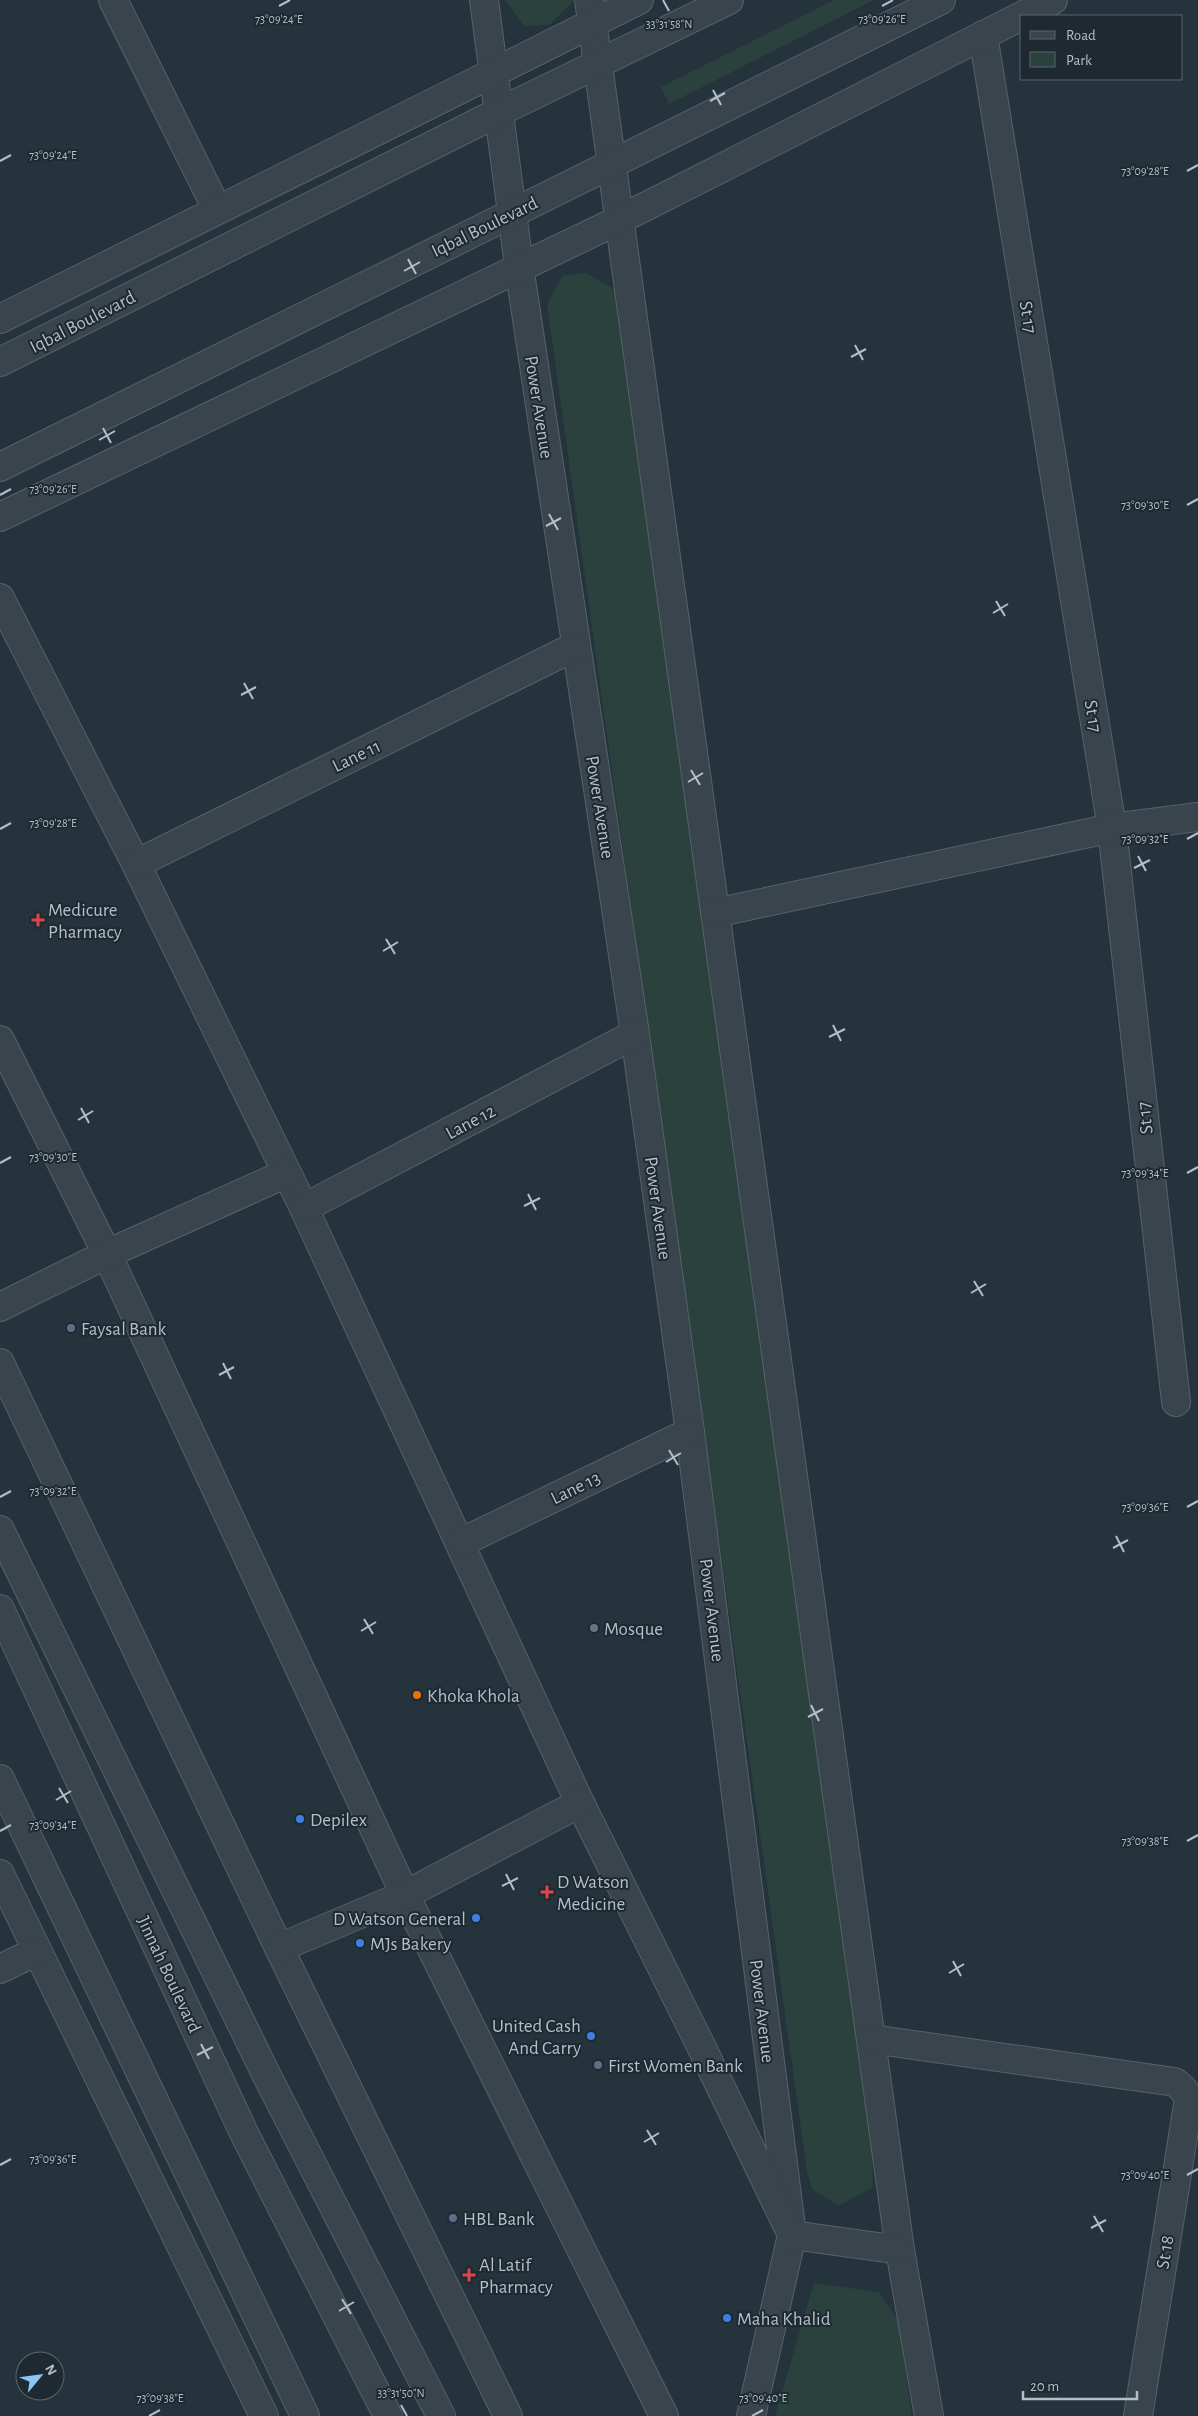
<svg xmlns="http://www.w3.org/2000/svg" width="1198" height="2416" viewBox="0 0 1198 2416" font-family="'Alegreya Sans',sans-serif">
<rect width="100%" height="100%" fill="#25333c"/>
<!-- green -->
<g fill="#2a413e">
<polygon points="505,0 575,0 549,25 524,26"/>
<polygon points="834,0 874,0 669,104 661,87"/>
<polygon points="586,273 616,290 871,2117 873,2187 839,2206 812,2189 807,2172 547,304 563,275"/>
<polygon points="814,2283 879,2292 898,2320 912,2416 775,2416"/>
</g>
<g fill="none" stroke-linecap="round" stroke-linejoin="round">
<!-- minor casing -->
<g stroke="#57626a" stroke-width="30">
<g id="minor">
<polyline points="113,0 217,209"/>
<polyline points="484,0 519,266 635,1034 690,1432 792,2235 751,2416"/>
<polyline points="589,0 900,2250 929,2416"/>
<polyline points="983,35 1112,828 1176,1402"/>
<polyline points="0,319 639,0"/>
<polyline points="0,517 619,220 1053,0"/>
<polyline points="0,598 136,864 304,1208 580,1803 701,2046 792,2235 900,2250"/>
<polyline points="136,864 576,646"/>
<polyline points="715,913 1112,828 1198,817"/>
<polyline points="0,1040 107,1254 405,1895 664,2416"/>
<polyline points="304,1208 635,1034"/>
<polyline points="0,1307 107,1254 287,1173"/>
<polyline points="0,1363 279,1948 508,2416"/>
<polyline points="0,1530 267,2076 441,2416"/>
<polyline points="460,1543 690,1432"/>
<polyline points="0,1874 264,2416"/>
<polyline points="279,1948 405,1895 580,1803"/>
<polyline points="0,1969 37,1951"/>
<polyline points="871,2039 1175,2082 1183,2089 1189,2099 1138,2416"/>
</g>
</g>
<!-- tertiary casing -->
<g stroke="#57626a" stroke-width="30">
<g id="tertiary">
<polyline points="0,362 495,114 729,0"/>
<path d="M 0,467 C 313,311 628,157 941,0"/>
<polyline points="0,1609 244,2133 388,2416"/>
<polyline points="0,1779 305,2416"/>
</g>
</g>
<!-- minor -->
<use href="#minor" stroke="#39444c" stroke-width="28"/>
<!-- tertiary -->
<use href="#tertiary" stroke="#39444c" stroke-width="28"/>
</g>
<!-- ticks -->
<path fill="none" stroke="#b4bfc8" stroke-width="2" d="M 663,0 L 669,11M 279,6 L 290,0M 882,6 L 893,0M 713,90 L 721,105M 710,101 L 725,93M 0,161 L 11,155M 1187,171 L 1198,165M 408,259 L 416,274M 404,271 L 420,262M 855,345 L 863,360M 851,357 L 866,349M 103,428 L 111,443M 99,440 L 115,431M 0,495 L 11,489M 1187,505 L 1198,499M 549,514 L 558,530M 546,526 L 561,518M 996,601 L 1005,616M 993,613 L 1008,604M 244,683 L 253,699M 241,695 L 256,687M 691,770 L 700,785M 688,782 L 703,773M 0,829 L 11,823M 1187,839 L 1198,833M 1138,856 L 1146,871M 1134,868 L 1150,860M 386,939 L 395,954M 383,951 L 398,942M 833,1025 L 841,1041M 829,1037 L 845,1029M 81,1108 L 89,1123M 78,1120 L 93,1111M 0,1163 L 11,1157M 1187,1173 L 1198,1167M 528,1194 L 536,1210M 524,1206 L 540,1198M 974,1281 L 983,1296M 971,1293 L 986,1284M 223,1363 L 231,1379M 219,1375 L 234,1367M 669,1450 L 678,1465M 666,1462 L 681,1453M 0,1497 L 11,1491M 1187,1507 L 1198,1501M 1116,1536 L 1124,1552M 1113,1548 L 1128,1540M 364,1619 L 373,1634M 361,1631 L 376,1622M 811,1705 L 819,1721M 808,1717 L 823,1709M 59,1788 L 68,1803M 56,1800 L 71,1791M 0,1831 L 11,1825M 1187,1841 L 1198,1835M 506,1874 L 514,1890M 502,1886 L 518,1878M 953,1961 L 961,1976M 949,1973 L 964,1964M 201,2044 L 209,2059M 197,2055 L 213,2047M 647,2130 L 656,2145M 644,2142 L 659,2133M 0,2165 L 11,2159M 1187,2175 L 1198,2169M 1094,2216 L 1103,2232M 1091,2228 L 1106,2220M 342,2299 L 351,2314M 339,2311 L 354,2302M 401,2405 L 407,2416M 149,2416 L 160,2410M 752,2416 L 763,2410"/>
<!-- markers -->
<g fill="#e0444e" stroke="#1e2931" stroke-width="2">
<path d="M35.5 912.5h5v5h5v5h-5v5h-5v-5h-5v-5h5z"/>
<path d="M544.5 1884.5h5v5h5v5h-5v5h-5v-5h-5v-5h5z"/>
<path d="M466.5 2267.5h5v5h5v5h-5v5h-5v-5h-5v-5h5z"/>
</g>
<g fill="#5c6f8a" stroke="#1e2931" stroke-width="2">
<circle cx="71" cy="1328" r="5"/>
<circle cx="598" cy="2065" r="5"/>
<circle cx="453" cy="2218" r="5"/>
</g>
<circle fill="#6b7280" stroke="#1e2931" stroke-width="2" cx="594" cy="1628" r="5"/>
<circle fill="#e8710a" stroke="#1e2931" stroke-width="2" cx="417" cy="1695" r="5"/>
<g fill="#3f7fe0" stroke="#1e2931" stroke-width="2">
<circle cx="300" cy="1819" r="5"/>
<circle cx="476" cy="1918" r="5"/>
<circle cx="360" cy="1943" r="5"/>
<circle cx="591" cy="2036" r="5"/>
<circle cx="727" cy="2318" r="5"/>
</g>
<g text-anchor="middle" stroke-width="4" stroke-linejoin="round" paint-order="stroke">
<!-- street labels -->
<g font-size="19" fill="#b4bfc8" stroke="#1e2931">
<text transform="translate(484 226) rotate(-26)" y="7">Iqbal Boulevard</text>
<text transform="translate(1029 317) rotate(81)" y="7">St 17</text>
<text transform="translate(82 321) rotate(-27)" y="7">Iqbal Boulevard</text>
<text transform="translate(540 407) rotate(81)" y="7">Power Avenue</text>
<text transform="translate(1094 716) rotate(81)" y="7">St 17</text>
<text transform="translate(356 755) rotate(-26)" y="7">Lane 11</text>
<text transform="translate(601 807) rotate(81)" y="7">Power Avenue</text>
<text transform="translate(1144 1118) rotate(-96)" y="7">St 17</text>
<text transform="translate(470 1121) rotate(-28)" y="7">Lane 12</text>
<text transform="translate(659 1208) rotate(82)" y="7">Power Avenue</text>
<text transform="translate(575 1487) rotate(-26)" y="7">Lane 13</text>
<text transform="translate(713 1610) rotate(83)" y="7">Power Avenue</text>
<text transform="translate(170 1974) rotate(65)" y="7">Jinnah Boulevard</text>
<text transform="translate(763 2011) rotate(83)" y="7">Power Avenue</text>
<text transform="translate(1164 2252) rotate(-81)" y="7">St 18</text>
</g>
<!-- poi labels -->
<g font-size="19" fill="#b4bfc8" stroke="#1e2931" text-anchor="start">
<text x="48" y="916">Medicure<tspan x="48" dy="22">Pharmacy</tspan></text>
<text x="81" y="1335">Faysal Bank</text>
<text x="604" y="1635">Mosque</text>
<text x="427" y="1702">Khoka Khola</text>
<text x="310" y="1826">Depilex</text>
<text x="557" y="1888">D Watson<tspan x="557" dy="22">Medicine</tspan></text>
<text x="466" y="1925" text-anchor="end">D Watson General</text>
<text x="370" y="1950">MJs Bakery</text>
<text x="581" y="2032" text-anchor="end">United Cash<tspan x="581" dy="22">And Carry</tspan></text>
<text x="608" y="2072">First Women Bank</text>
<text x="463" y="2225">HBL Bank</text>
<text x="479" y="2271">Al Latif<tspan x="479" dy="22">Pharmacy</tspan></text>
<text x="737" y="2325">Maha Khalid</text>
</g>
</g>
<g font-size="12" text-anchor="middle" fill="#b4bfc8" stroke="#1e2931" stroke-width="4" stroke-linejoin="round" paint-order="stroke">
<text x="882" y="23">73°09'26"E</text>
<text x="279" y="23">73°09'24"E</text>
<text x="669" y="28">33°31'58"N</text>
<text x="53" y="159">73°09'24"E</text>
<text x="1145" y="175">73°09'28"E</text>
<text x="53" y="493">73°09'26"E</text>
<text x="1145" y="509">73°09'30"E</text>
<text x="53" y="827">73°09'28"E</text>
<text x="1145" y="843">73°09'32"E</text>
<text x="53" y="1161">73°09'30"E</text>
<text x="1145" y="1177">73°09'34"E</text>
<text x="53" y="1495">73°09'32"E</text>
<text x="1145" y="1511">73°09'36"E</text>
<text x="53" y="1829">73°09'34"E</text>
<text x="1145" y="1845">73°09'38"E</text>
<text x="53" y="2163">73°09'36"E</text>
<text x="1145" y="2179">73°09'40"E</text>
<text x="401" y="2397">33°31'50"N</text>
<text x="160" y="2402">73°09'38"E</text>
<text x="763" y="2402">73°09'40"E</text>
</g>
<!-- legend -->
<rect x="1020" y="15" width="162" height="65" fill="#1e2931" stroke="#5a656d"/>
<rect x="1030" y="31" width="25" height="8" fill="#39444c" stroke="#5a656d"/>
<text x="1066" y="40" font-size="15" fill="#b4bfc8">Road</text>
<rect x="1030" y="52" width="25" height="15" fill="#2a413e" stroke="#5a656d"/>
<text x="1066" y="65" font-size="15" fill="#b4bfc8">Park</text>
<!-- north arrow -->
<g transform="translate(40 2376) rotate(61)"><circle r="24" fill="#1e2931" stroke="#5a656d"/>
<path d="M0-4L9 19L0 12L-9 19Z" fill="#8ec6f3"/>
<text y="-8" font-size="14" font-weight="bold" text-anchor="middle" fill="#b4bfc8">N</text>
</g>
<!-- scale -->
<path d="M1023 2391v8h114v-8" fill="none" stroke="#b4bfc8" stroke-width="2.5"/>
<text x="1030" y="2391" font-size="15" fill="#b4bfc8" stroke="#1e2931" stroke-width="4" paint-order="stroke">20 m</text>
</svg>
